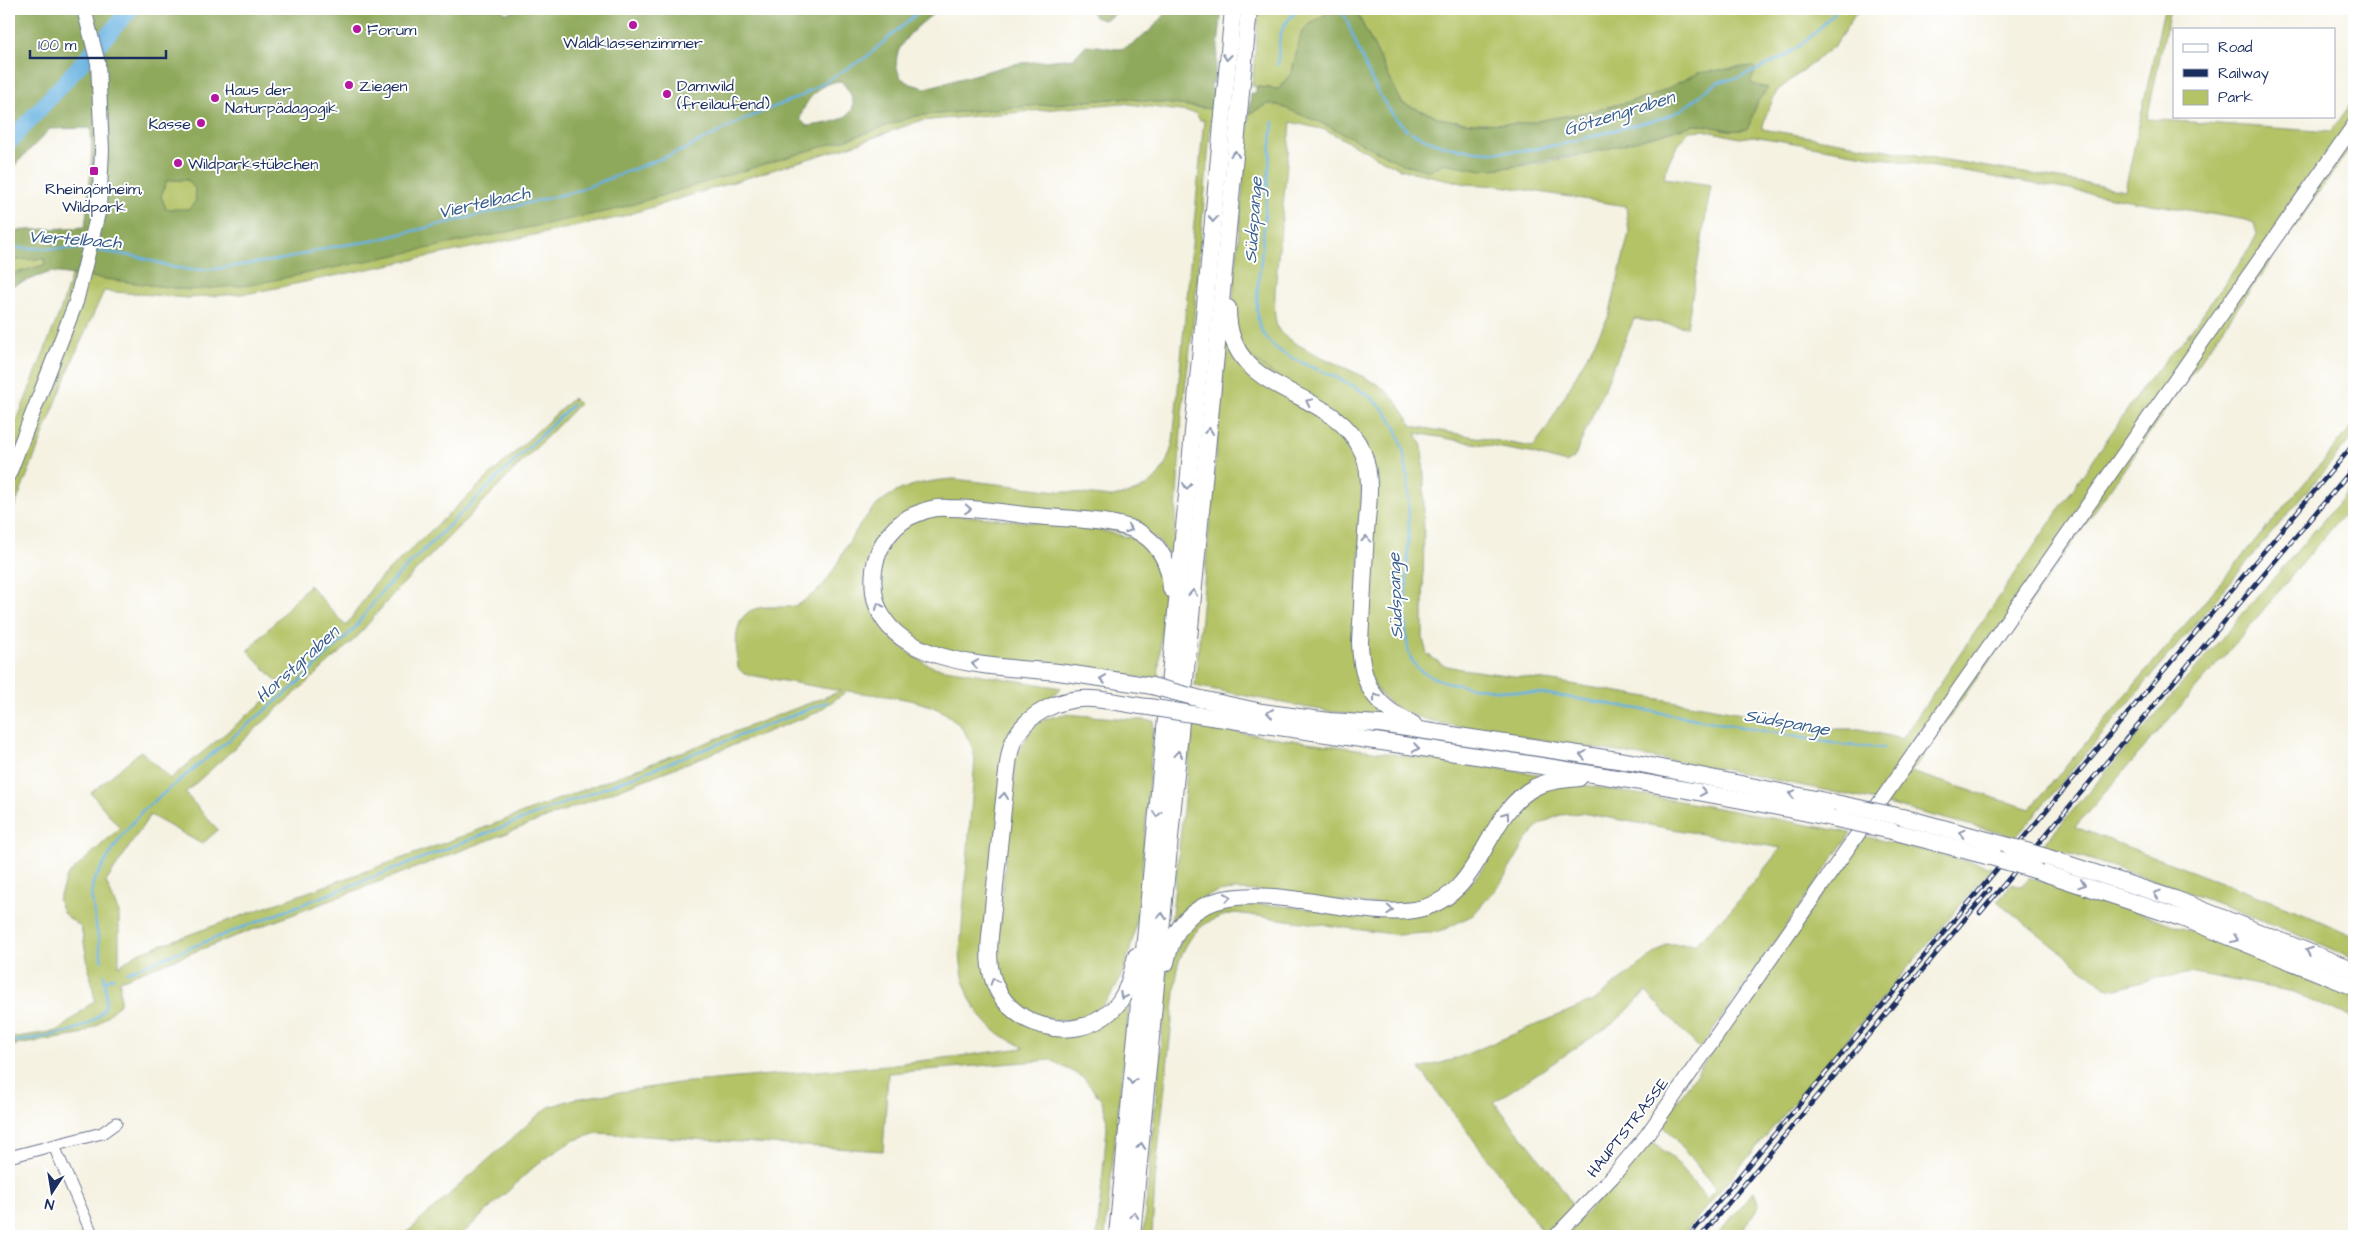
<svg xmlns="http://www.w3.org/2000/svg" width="2363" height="1245" viewBox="0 0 2363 1245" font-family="'Architects Daughter',sans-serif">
<rect width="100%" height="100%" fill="#fff"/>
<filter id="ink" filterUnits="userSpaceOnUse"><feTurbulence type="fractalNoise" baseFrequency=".02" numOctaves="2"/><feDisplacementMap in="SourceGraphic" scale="10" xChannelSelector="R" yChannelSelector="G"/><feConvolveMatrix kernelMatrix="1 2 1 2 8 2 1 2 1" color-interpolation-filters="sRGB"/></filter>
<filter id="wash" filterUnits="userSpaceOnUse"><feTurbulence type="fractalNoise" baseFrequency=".0096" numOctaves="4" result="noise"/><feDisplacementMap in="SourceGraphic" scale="20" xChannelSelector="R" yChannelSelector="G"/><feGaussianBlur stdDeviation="1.12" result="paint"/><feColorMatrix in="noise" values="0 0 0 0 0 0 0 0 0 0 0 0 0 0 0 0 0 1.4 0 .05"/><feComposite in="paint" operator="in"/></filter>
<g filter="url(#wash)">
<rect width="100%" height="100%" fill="#f5f2e2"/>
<!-- green -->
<g fill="#b4c366" stroke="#687962" fill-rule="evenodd">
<polygon points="1259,9 1333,9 1306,27 1301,34 1292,72 1279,89 1252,86"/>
<path d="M 1355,9 L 1859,9 L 1835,45 L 1777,91 L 1766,115 L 1762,129 L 2125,190 L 2164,9 L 2170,9 L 2147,119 L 2331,132 L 2354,99 L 2354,142 L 1911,772 L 2030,809 L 2354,424 L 2354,435 L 2016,837 L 1867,799 L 1722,769 L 1449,725 C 1405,714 1381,711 1366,664 L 1365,442 L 1294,388 L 1248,357 L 1238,337 L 1232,312 L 1249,114 L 1267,104 L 1278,105 L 1328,126 L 1444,163 C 1520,182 1620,142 1694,125 C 1713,124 1730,135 1748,128 L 1758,101 L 1768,88 L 1752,84 L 1751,82 L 1755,69 L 1752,66 L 1698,73 L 1652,96 L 1588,112 L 1520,124 L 1471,123 L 1443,119 L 1402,103 ZM 1291,122 L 1326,130 L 1400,169 L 1467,184 L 1501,186 L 1626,206 L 1629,233 L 1609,316 L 1547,428 L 1533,447 L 1412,426 C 1404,412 1395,397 1381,387 C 1361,372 1285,345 1278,329 C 1273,318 1275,302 1275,290 ZM 1703,130 L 1740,138 L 1753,136 L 2246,220 L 2254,223 L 2257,234 L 2250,248 L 2186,337 L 2145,384 L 1902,739 L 1860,729 L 1837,729 L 1559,682 L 1461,669 L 1443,665 L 1427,654 L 1423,639 L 1424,478 L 1422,446 L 1416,433 L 1530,453 L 1566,463 L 1574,458 L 1634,319 L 1687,327 L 1711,185 L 1664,178 C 1668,158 1676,147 1689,131 Z"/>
<path d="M 1122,98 L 1212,109 L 1194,316 L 1182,414 L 1173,561 L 1157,539 L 963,503 L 877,538 C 874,546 869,555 867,563 C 856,609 895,649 933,667 L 1062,688 L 1023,719 L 1006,748 L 995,995 L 1068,1033 L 1130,996 L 1105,1236 L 1097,1236 L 1107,1128 L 1106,1115 L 1102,1101 L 1084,1078 L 1051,1060 L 888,1073 L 883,1151 L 597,1133 L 572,1141 L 537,1164 L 460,1236 L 403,1236 L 537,1116 L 549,1107 L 574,1099 L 679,1083 L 887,1065 L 1024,1048 C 1015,1041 1002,1037 994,1030 C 969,1008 962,983 960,952 L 975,759 C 963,696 898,699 847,691 L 816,713 L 489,840 L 120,980 L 120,1004 L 97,1025 L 79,1035 L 9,1046 L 9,1038 L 58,1031 L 95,1000 L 81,927 L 64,914 L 58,900 L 67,876 L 120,828 L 91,793 L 141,751 L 170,779 L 282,687 L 248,651 L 309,585 L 346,626 L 375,583 L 573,398 L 579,404 L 393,594 L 357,637 L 185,793 L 218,830 L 202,844 L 150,815 L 106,882 L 119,913 L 119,966 L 138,953 L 447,842 L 841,691 L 744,674 L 738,668 C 737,652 732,627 746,614 C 757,603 779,609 794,606 C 801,604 810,596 816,592 C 829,581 836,565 844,551 C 873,499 894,483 954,479 L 1110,497 C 1148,493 1164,478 1173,442 L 1204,120 L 1200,120 L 1195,113 L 1122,103 L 919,121 L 853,145 L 617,218 L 251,293 L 188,298 L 104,291 L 76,352 L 9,521 L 9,441 L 62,306 L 72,274 L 189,290 L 851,138 L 916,116 Z"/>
<polygon points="167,180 188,180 195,189 196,201 189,210 166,209 161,196"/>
<polygon points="45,259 44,265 9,275 9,260"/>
<polygon points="1226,336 1329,420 1354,448 1362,473 1357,658 1395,721 1309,708 1195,686"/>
<path d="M 2354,485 L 2354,502 L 2232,647 L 2075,827 L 2297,911 L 2354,936 L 2354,959 C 2254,914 2149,877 2043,845 Z"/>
<path d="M 949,514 L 1088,528 L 1137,539 L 1151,554 L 1162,576 L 1164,597 L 1158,680 L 965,654 C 948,650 929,647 914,639 C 885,623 867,574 888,546 C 894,538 904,527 913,522 C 923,515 937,515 949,514 Z"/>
<path d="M 1065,714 L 1154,721 C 1151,757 1148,794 1145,831 C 1140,882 1140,1017 1068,1020 C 1057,1020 1045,1019 1035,1014 C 1006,999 998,977 997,946 L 1015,759 L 1032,728 L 1045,719 Z"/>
<path d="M 1192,726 L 1552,776 L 1538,781 C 1517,809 1459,891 1429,900 C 1391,912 1312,897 1271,893 C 1249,890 1227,887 1207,896 C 1190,904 1180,918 1170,933 Z"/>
<path d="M 1577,784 L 1696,804 L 1851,833 L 1700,1049 L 1646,992 L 1615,1022 L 1494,1102 L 1554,1176 L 1575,1209 L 1547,1236 L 1541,1236 L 1544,1233 L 1420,1069 L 1455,1059 L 1595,1000 L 1667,944 L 1696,944 L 1736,904 L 1781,848 L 1581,813 L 1560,815 L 1540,824 L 1526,841 L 1501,883 L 1473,915 L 1439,932 L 1399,935 L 1235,913 C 1202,920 1190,932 1178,964 L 1155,1180 L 1152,1236 L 1143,1236 L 1168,968 L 1192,920 L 1228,901 L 1355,913 L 1458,897 L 1481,871 L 1510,820 L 1524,802 L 1555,786 Z"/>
<polygon points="1863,836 1992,867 1682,1236 1564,1236 1615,1182 1649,1140 1671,1156 1707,1199 1716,1189 1662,1123"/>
<path d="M 2029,877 C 2139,911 2248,950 2354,996 L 2354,1018 L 2294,992 L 2195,973 L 2156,978 L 2117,989 L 2105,987 L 1997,901 L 2012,883 L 2022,886 Z"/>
<polygon points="1754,1191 1759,1206 1738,1236 1716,1236"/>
</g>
<!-- forest -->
<g fill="#8fa95b" stroke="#556c5c" fill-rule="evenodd">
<path d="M 9,9 L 502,9 L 505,13 L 525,9 L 939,9 C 918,27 884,48 901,78 L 911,84 L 926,88 L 1013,64 L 1074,58 L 1086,45 C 1097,45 1107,48 1117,49 C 1133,50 1161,21 1169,9 L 1222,9 L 1214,83 L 1211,83 L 1211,89 L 1214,89 L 1212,109 L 1122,98 L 916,116 L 851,138 L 614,210 L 250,285 L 189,290 L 51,272 L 9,287 L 9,275 L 44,265 L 45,259 L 9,260 L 9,231 L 85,227 C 89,194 93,161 91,128 L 50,129 L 9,171 ZM 841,81 C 872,116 837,123 807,126 L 800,119 C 805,99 821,82 841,81 ZM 167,180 L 188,180 L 195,189 L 196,201 L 189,209 L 166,209 L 161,196 Z"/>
<polygon points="1091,9 1120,9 1113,16 1103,20 1094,17"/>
<path d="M 1333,9 L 1355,9 L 1402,103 L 1443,119 L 1471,123 L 1520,124 L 1588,112 L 1652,96 L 1698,73 L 1752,66 L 1756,69 L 1751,82 L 1752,84 L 1768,88 L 1758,101 L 1748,128 C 1730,135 1713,124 1694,125 L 1603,150 L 1510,167 L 1482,170 L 1444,163 L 1430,171 L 1402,164 L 1328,126 L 1278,105 L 1267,104 L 1249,114 L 1251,93 L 1256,93 L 1256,87 L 1279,89 L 1292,72 L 1301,34 L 1306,27 Z"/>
</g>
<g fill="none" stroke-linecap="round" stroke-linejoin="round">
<!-- stream -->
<g stroke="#69b3e1" stroke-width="2.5">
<path d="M 1342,9 C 1359,49 1374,100 1407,130"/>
<path d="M 1278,65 C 1279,38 1277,26 1300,9"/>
<path d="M 1273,122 C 1269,168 1265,214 1261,260 C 1259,278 1254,307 1259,324 C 1265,345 1286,356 1305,364 C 1337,378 1373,390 1392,421 C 1421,469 1403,574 1406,631 C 1407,648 1409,664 1424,673 C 1456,692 1522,690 1560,696 C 1654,711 1748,728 1843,745 L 1883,748"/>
<path d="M 1411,132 C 1477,169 1557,147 1626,127 C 1642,123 1662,120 1677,112 C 1691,105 1703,91 1717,83 C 1725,79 1735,80 1743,76 C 1785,59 1808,44 1837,9"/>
<polyline points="9,248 85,249"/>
<polyline points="93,250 139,257 172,267 191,270 214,269 284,259 331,247 372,241 577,191 683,150 745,119 801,96 865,58 922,9"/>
<polyline points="102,961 91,894 93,882 120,838 142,811 295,686 352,631 383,590 573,404"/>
<polyline points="127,972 827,702"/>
<polyline points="105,981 114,977"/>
<path d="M 9,1042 C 33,1039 96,1033 105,1006 C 108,996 105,985 104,975"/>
</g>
<!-- river -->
<polyline stroke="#69b3e1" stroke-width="16" points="9,143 131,9"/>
</g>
</g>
<g filter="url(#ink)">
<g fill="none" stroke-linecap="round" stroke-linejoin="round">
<!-- minor casing -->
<g stroke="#67738c" stroke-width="13">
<g id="minor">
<polyline points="54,1146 93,1236"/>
<polyline points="9,1157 102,1133 116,1123"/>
</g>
</g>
<!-- major casing -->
<g stroke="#67738c" stroke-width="16">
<g id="major">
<polyline points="9,474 76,302 99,209 102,150 98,63 84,9"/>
<polyline points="1556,1236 1612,1177 1647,1135 2354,125"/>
</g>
</g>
<!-- highway casing -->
<g stroke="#67738c" stroke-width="18">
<g id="highway">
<path d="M 1228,308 C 1227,400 1333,383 1363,453 C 1373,477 1368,506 1366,532 C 1364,568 1362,605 1360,642 C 1361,684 1374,706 1413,724"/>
<path d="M 1152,686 C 1120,681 1089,676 1058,672 C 994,666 863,667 874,570 C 877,545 895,521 919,513 C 928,509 938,507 948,508 C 977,508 1006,513 1035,516 C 1063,519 1120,519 1142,534 C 1162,547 1170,566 1171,589"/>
<polyline points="1201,699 1262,712 1329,721 1380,724 1631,762 1840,804"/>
<path d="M 1198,715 C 1410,747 1622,774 1832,818"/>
<polyline points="1902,817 2009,846"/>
<polyline points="1892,831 1998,859"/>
<polyline points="2046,857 2175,899 2354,970"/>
<polyline points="2035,870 2190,921 2354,987"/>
<path d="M 1136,956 C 1131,976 1127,997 1111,1011 C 1073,1046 1005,1026 992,976 C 986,955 991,930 993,908 C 997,863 1002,818 1007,772 C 1008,763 1009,752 1013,742 C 1026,713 1061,697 1092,699 C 1111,700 1131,705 1149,707"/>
<path d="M 1166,963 C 1189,844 1336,923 1414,910 C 1485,898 1481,816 1535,787 C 1549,780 1564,780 1579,778"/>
<polyline points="1117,1236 1233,9"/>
<polyline points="1132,1236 1249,9"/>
</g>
</g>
<!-- minor -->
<use href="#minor" stroke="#fff" stroke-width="11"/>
<!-- major -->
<use href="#major" stroke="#fff" stroke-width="14"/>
<!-- highway -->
<use href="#highway" stroke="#fff" stroke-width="16"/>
<!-- rail casing -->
<g stroke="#1b2f5e" stroke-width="4.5">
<g id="rail">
<polyline points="1980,913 2354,467"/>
<polyline points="1689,1236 2354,444"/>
<polyline points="1701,1236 1990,889"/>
</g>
</g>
<!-- rail -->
<use href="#rail" stroke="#fff" stroke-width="2.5" stroke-dasharray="8" stroke-linecap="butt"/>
<!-- highway-bridge casing -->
<g stroke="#67738c" stroke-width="18" stroke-linecap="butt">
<g id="highway-bridge">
<polyline points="1152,686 1201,699"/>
<polyline points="1149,707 1198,715"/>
<polyline points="1840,804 1902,817"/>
<polyline points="1832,818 1892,831"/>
<polyline points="2009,846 2046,857"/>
<polyline points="1998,859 2035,870"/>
</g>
</g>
<!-- highway-bridge -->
<use href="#highway-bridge" stroke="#fff" stroke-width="16"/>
</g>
<!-- one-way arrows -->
<defs><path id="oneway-chevron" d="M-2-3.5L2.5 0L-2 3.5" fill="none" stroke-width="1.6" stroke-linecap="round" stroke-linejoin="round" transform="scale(1.25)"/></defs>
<g stroke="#8d97ae">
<use href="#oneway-chevron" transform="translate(1227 57) rotate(96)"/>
<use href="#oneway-chevron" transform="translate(1235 154) rotate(-85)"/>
<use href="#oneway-chevron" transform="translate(1213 219) rotate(95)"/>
<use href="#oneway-chevron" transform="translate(1309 402) rotate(-154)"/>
<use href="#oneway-chevron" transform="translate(1209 431) rotate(-84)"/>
<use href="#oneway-chevron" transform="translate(1187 486) rotate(96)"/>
<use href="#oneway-chevron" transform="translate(968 509) rotate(4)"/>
<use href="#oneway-chevron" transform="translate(1129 529) rotate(18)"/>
<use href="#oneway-chevron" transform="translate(1366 539) rotate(-87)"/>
<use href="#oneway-chevron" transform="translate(1193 593) rotate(-85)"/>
<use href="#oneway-chevron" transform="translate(879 606) rotate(-112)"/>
<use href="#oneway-chevron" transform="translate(975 664) rotate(-171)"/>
<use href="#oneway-chevron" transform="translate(1103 679) rotate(-171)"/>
<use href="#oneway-chevron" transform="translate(1376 697) rotate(-127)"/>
<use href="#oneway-chevron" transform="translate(1270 713) rotate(-172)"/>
<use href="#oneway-chevron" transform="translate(1416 748) rotate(8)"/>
<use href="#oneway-chevron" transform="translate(1178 754) rotate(-85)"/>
<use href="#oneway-chevron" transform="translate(1583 755) rotate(-171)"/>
<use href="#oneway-chevron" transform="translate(1703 792) rotate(10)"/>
<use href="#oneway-chevron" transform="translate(1792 794) rotate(-169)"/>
<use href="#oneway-chevron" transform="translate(1004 796) rotate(-84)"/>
<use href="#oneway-chevron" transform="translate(1157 814) rotate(95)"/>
<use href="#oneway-chevron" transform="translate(1506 815) rotate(-54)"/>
<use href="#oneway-chevron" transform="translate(1962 833) rotate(-165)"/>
<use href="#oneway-chevron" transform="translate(2082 884) rotate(18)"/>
<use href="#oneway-chevron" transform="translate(2157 894) rotate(-162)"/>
<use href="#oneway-chevron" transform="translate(1228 897) rotate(-8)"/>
<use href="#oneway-chevron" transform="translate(1390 910) rotate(3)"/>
<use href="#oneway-chevron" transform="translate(1162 916) rotate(-85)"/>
<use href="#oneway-chevron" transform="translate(2235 939) rotate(22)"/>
<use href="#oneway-chevron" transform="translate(2309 951) rotate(-159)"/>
<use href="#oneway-chevron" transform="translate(994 981) rotate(-108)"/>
<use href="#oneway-chevron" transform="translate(1123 996) rotate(118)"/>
<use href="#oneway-chevron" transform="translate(1132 1081) rotate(96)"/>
<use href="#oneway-chevron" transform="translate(1141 1146) rotate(-85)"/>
<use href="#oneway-chevron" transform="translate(1134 1215) rotate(-85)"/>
</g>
</g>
<!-- markers -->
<g fill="#b5179e" stroke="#fff" stroke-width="2">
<circle cx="633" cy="25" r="5"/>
<circle cx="357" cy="29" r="5"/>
<circle cx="349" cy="85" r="5"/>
<circle cx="667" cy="94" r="5"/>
<circle cx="215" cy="98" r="5"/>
<circle cx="201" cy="123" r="5"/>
<circle cx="178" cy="163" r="5"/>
<rect x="89" y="166" width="10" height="10" rx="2.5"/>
</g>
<g text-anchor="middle" stroke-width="4" stroke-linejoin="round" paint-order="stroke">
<!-- poi labels -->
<g font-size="16" fill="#1b2f5e" stroke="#fff" text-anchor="start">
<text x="367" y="35">Forum</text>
<text x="633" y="48" text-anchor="middle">Waldklassenzimmer</text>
<text x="359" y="91">Ziegen</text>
<text x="677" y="91">Damwild<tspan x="677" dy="18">(freilaufend)</tspan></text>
<text x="225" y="95">Haus der<tspan x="225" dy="18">Naturpädagogik</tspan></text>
<text x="191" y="129" text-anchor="end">Kasse</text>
<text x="188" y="169">Wildparkstübchen</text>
<text x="94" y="194" text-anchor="middle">Rheingönheim,<tspan x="94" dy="18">Wildpark</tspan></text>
</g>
<!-- street labels -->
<g font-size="16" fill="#1b2f5e" stroke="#fff">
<text transform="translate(1627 1127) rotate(-52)" y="6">HAUPTSTRASSE</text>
</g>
<!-- water labels -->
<g font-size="18" font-style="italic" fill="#365d8c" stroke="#fff">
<text transform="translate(1619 113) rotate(-17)" y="6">Götzengraben</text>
<text transform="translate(484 202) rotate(-13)" y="6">Viertelbach</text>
<text transform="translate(1253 220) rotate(-86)" y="6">Südspange</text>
<text transform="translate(75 239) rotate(4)" y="6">Viertelbach</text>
<text transform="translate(1395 596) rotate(-92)" y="6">Südspange</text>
<text transform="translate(297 664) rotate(-42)" y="6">Horstgraben</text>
<text transform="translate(1787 722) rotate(10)" y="6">Südspange</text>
</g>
</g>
<!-- margin -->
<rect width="2363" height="1245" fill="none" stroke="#fff" stroke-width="30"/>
<!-- legend -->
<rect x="2173" y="28" width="162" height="90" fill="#ffffff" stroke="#a4acbf"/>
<rect x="2183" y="44" width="25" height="8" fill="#ffffff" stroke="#a4acbf"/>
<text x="2218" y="52" font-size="15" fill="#1b2f5e">Road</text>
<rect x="2183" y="69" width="25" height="8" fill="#1b2f5e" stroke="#a4acbf"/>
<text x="2218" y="78" font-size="15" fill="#1b2f5e">Railway</text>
<rect x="2183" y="90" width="25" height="15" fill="#b4c366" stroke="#a4acbf"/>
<text x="2218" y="102" font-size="15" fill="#1b2f5e">Park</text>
<!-- north arrow -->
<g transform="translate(52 1192) rotate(192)" stroke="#ffffff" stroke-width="4" paint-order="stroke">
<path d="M0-4L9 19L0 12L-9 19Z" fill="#1b2f5e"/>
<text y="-8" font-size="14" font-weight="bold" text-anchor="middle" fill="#1b2f5e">N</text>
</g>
<!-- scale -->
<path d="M30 50v8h136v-8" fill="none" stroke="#1b2f5e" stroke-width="2.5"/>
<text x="38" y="50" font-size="15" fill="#1b2f5e" stroke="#ffffff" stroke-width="4" paint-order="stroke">100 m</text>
</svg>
